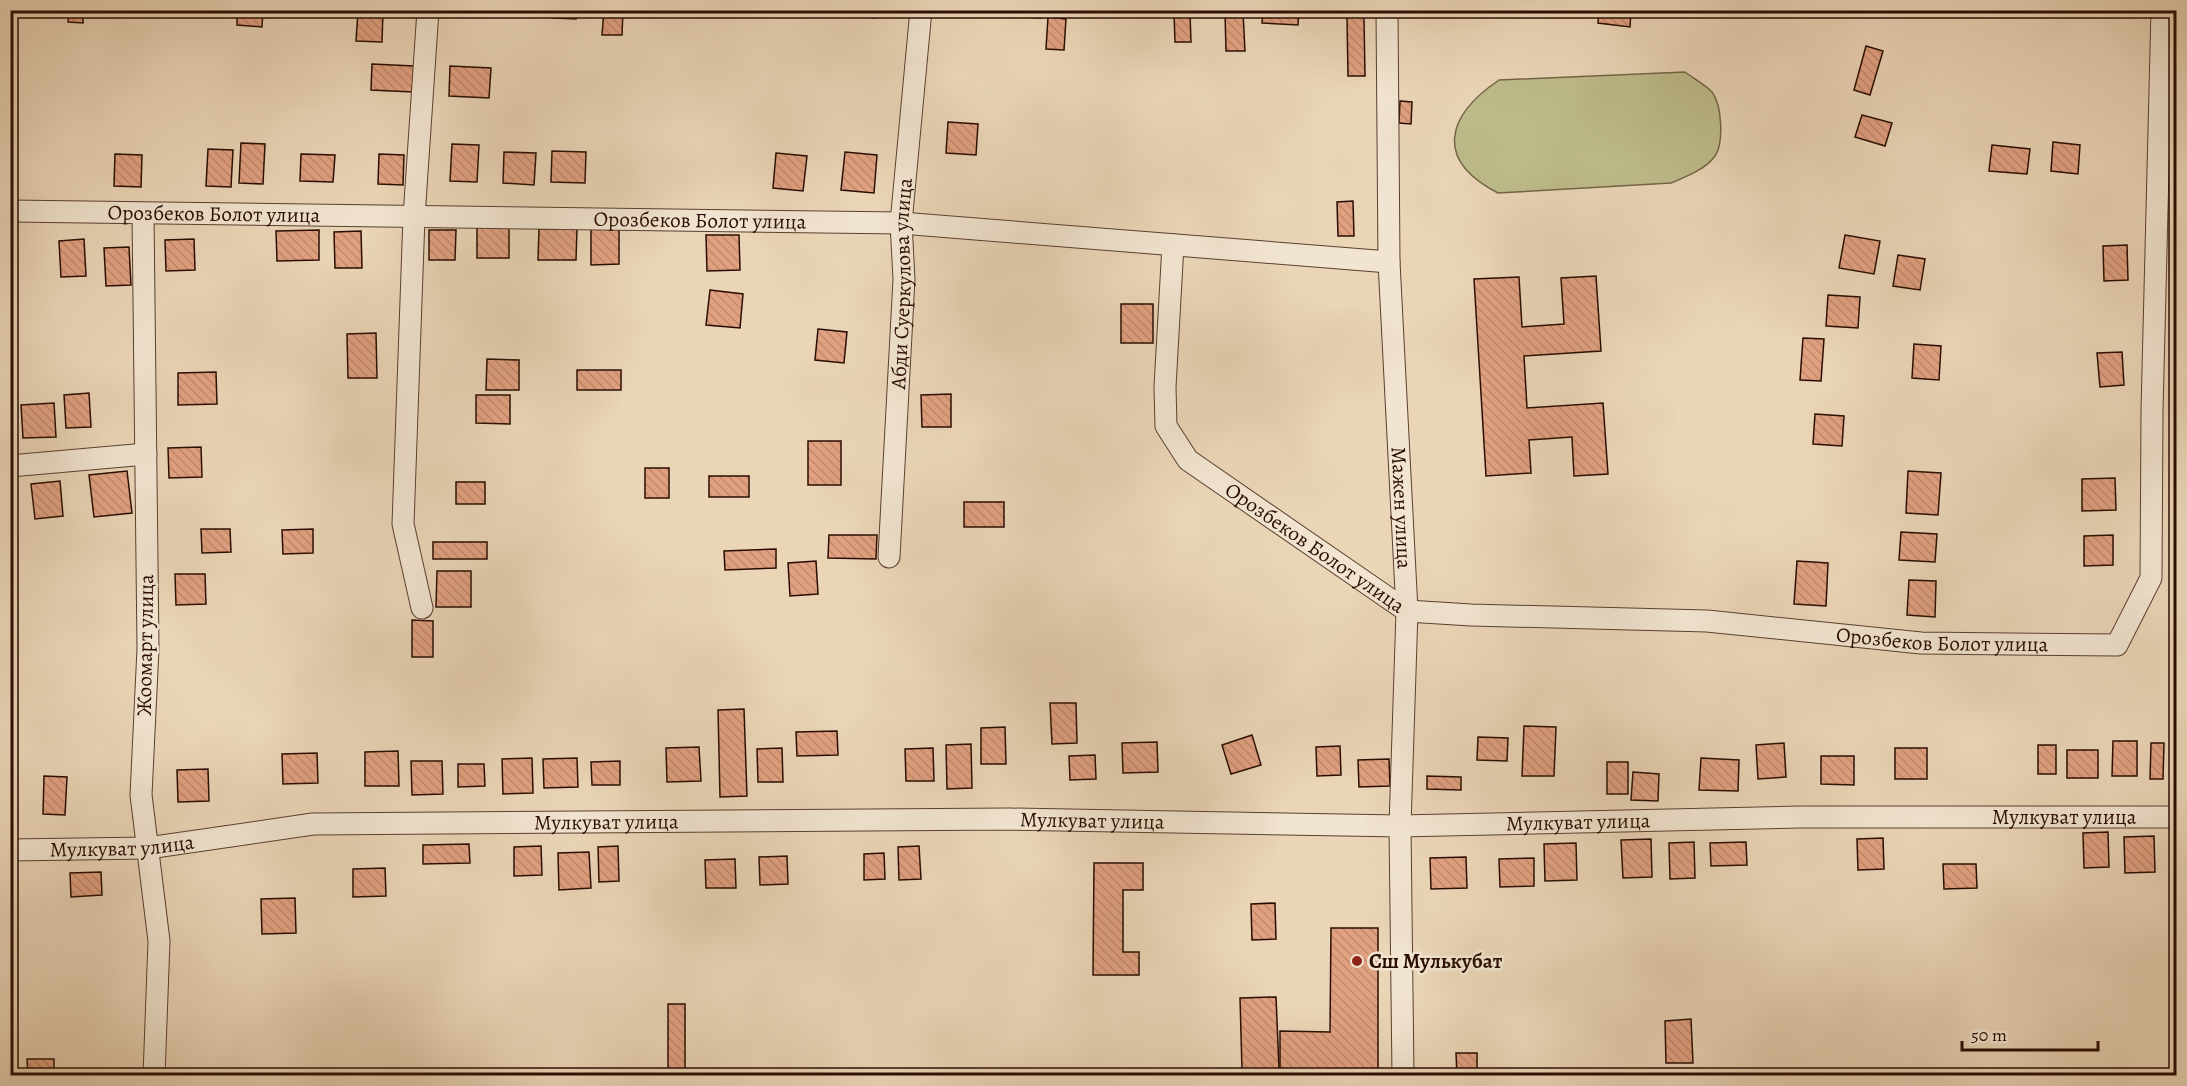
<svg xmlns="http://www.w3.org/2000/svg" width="2187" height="1086" viewBox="0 0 2187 1086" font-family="Alegreya,serif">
<defs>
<pattern id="building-back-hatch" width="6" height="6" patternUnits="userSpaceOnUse" patternTransform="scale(1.5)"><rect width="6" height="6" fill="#e1a181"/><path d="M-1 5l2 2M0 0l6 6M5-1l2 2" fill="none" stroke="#c1896e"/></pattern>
</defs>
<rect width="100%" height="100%" fill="#ead5b7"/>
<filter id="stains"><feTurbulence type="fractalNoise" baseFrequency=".00333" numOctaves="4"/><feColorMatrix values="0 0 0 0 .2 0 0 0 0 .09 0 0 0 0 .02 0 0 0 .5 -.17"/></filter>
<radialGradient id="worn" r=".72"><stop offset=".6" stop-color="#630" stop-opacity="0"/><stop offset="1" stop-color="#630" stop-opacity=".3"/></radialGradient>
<!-- pitch -->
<path fill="#bdbb8a" stroke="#746446" stroke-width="1.5" d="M 1685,72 C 1693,78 1706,85 1712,92 C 1722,105 1724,143 1715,156 C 1705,170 1685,177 1671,183 L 1498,193 C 1434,160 1446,116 1499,80 Z"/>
<!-- building -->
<g fill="url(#building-back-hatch)" stroke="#2a0d02" stroke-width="1.5">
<polygon points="69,10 83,10 83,23 68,22"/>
<polygon points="237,10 263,10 262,27 237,25"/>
<polygon points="445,10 483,10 483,13"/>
<polygon points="554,10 577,10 576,19 553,18"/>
<polygon points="604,10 623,10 622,35 602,35"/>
<polygon points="668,10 698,10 697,13"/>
<polygon points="785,10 812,10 812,14 784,13"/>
<polygon points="843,10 876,10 876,18 843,16"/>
<polygon points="878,10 902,10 901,17 878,15"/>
<polygon points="1007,10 1041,10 1041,18 1007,16"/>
<polygon points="1263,10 1299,10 1298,25 1262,23"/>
<polygon points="1599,10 1631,10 1630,27 1598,23"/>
<polygon points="358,11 383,12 382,42 356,41"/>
<polygon points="1243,12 1245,51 1226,51 1225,13"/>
<polygon points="1174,13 1190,13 1191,42 1175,42"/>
<polygon points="1048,17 1066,19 1064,50 1046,49"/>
<polygon points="1347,17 1364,17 1365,76 1348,76"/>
<polygon points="1866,46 1883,51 1870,95 1854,90"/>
<polygon points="372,64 414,66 413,92 371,90"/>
<polygon points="450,66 491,68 489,98 449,96"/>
<polygon points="1400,101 1412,102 1411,124 1399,123"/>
<polygon points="1862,115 1892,123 1885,146 1855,137"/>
<polygon points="948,122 978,124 976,155 946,153"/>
<polygon points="2053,142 2080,145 2078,174 2051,171"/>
<polygon points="241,143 265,144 263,184 239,183"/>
<polygon points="452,144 479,145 477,182 450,181"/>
<polygon points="1992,145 2030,149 2027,174 1989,171"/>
<polygon points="208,149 233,150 231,187 206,186"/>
<polygon points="552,151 586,152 585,183 551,182"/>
<polygon points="504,152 536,153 534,185 503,183"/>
<polygon points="845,152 877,155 874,193 841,190"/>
<polygon points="776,153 807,156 803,191 773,188"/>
<polygon points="115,154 142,155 141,187 114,186"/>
<polygon points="301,154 335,155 333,182 300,181"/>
<polygon points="379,154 404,155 403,185 378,184"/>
<polygon points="1353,201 1354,236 1338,236 1337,202"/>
<rect x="477" y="227" width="32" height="31"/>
<polygon points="539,229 577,229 576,260 538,260"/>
<polygon points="591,229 619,229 619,264 591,265"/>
<polygon points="319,230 319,260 277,261 276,231"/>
<polygon points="429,230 456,230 455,260 429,260"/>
<polygon points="361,231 362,268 335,268 334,232"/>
<polygon points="706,235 739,235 740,270 707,271"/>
<polygon points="1845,235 1880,241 1874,274 1839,268"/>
<polygon points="84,239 86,276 61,277 59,241"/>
<polygon points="194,239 195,270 166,271 165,240"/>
<polygon points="2127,245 2128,280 2104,281 2103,246"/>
<polygon points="129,247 131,285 106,286 104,248"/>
<polygon points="1898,255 1925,259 1920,290 1893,286"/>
<polygon points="1596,276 1601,351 1524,356 1527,408 1603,403 1608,474 1574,476 1572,437 1529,440 1531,473 1486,476 1474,279 1519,277 1522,327 1564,324 1561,278"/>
<polygon points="710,290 743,294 740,328 706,325"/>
<polygon points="1828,295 1860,297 1858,328 1826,326"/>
<rect x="1121" y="304" width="32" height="39"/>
<polygon points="818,329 847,332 844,363 815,360"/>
<polygon points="376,333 377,378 348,378 347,334"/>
<polygon points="1803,338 1824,339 1821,381 1800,380"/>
<polygon points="1914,344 1941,346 1939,380 1912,378"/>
<polygon points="2122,352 2124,385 2100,387 2097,353"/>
<polygon points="487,359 519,360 519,390 486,390"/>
<rect x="577" y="370" width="44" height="20"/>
<polygon points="216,372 217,404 178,405 178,373"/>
<polygon points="89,393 91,427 66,428 64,395"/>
<polygon points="951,394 951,427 922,427 921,395"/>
<polygon points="476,395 510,395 510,424 476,423"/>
<polygon points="54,403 56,437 23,438 21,405"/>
<polygon points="1815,414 1844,416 1842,446 1813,444"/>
<rect x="808" y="441" width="33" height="44"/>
<polygon points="201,447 202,477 169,478 168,448"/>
<rect x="645" y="468" width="24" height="30"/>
<polygon points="127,471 132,513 94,517 89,475"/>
<polygon points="1908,471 1941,473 1938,515 1906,513"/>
<rect x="709" y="476" width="40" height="21"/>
<polygon points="2115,478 2116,510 2082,511 2082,479"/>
<polygon points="60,481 63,516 35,519 31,484"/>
<rect x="456" y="482" width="29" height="22"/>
<rect x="964" y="502" width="40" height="25"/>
<polygon points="201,529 230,529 231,552 202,553"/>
<polygon points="313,529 313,553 283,554 282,530"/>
<polygon points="1901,532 1937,534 1935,562 1899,560"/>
<polygon points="829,535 877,535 876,559 828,558"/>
<polygon points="2113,535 2113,565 2084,566 2084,536"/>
<rect x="433" y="542" width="54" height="17"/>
<polygon points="776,549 776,568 725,570 724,551"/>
<polygon points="816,561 818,594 790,596 788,563"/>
<polygon points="1797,561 1828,563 1826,606 1794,604"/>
<polygon points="437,571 471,571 471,607 436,607"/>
<polygon points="2172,573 2176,573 2176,608 2173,608"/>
<polygon points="175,574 205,574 206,604 176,605"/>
<polygon points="1909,580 1936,581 1935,617 1907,615"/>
<polygon points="412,620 433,621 433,657 412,657"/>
<polygon points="1050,703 1076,703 1077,743 1052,744"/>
<polygon points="744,709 747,796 720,797 718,710"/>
<polygon points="1524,726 1556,727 1554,776 1522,776"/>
<polygon points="1005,727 1006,764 981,764 981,728"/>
<polygon points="837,731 838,755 797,756 796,732"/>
<polygon points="1252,735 1261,765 1231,774 1222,745"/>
<polygon points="1478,737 1508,738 1507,761 1477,760"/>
<polygon points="2113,741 2137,741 2137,776 2112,776"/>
<polygon points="1157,742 1158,772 1123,773 1122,743"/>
<polygon points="1784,743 1786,777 1758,779 1756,745"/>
<polygon points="2151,743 2164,743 2163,779 2150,779"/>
<polygon points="971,744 972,788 947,789 946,745"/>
<rect x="2038" y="745" width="18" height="29"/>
<polygon points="1340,746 1341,775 1317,776 1316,747"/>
<polygon points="699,747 701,781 667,782 666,748"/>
<polygon points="782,748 783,782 758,782 757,749"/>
<polygon points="933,748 934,781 906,781 905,749"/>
<rect x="1895" y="748" width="32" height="31"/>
<rect x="2067" y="750" width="31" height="28"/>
<polygon points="398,751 399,786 365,786 365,752"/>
<polygon points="317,753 318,783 283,784 282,754"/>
<polygon points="1095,755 1096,779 1070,780 1069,756"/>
<polygon points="1821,756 1854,756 1854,785 1821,784"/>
<polygon points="532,758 533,793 503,794 502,759"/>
<polygon points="577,758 578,787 544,788 543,759"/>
<polygon points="1701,758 1739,760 1738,791 1699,790"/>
<polygon points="1389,759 1390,786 1359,787 1358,760"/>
<polygon points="411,761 442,761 443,794 412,795"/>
<polygon points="620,761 620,785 592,785 591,762"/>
<rect x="1607" y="762" width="21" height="32"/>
<polygon points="458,764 484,764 485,786 458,787"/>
<polygon points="208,769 209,801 178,802 177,770"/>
<polygon points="1633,772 1659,774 1658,801 1631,800"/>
<polygon points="44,776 67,777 65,815 43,814"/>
<polygon points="1427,776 1461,777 1461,790 1427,789"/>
<polygon points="2108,832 2109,867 2084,868 2083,833"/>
<polygon points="2154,836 2155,872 2125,873 2124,837"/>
<polygon points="1883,838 1884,869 1858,870 1857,839"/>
<polygon points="1651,839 1652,877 1623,878 1621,840"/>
<polygon points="1694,842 1695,878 1670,879 1669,843"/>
<polygon points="1746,842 1747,865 1711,866 1710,843"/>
<polygon points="1576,843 1577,880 1545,881 1544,844"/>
<polygon points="469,844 470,863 423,864 423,845"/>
<polygon points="541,846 542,875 514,876 514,847"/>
<polygon points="618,846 619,881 599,882 598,847"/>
<polygon points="919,846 921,879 899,880 898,847"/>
<polygon points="589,852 591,888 559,890 558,853"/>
<polygon points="884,853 885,879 864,880 864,854"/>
<polygon points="787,856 788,884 760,885 759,857"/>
<polygon points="1466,857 1467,888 1431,889 1430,858"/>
<polygon points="1534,858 1534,886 1500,887 1499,859"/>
<polygon points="735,859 736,888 706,888 705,860"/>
<polygon points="1094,863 1143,863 1143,890 1123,890 1123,952 1139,952 1139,975 1093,975"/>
<polygon points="1943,864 1976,864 1977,888 1944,889"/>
<polygon points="385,868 386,896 353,897 353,869"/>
<polygon points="101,872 102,895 71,897 70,873"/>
<polygon points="295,898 296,933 262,934 261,899"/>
<polygon points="1275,903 1276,939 1252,940 1251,904"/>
<polygon points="1331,928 1378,928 1378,1076 1280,1076 1280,1031 1330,1032"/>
<polygon points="1276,997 1279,1069 1242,1070 1240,998"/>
<rect x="668" y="1004" width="17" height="72"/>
<polygon points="1691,1019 1693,1063 1666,1063 1665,1021"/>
<polygon points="1456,1053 1477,1053 1477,1076 1457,1076"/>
<polygon points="27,1059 54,1059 54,1076 28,1076"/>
<polygon points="958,1070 958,1076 931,1076 931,1071"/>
</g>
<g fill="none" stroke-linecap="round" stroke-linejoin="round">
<!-- street casing -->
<g stroke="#5a3f2f" stroke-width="23">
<g id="street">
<path id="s1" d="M 1387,10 L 1389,262 L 1407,611 L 1400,826 L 1403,1076"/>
<path id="s2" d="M 10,211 L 901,223 L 1389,262"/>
<polyline points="143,214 148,649 141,795 159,941 154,1076"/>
<path id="s3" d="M 1173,245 L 1165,387 L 1166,426 L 1188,460 L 1407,611 L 1471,615 L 1707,621 L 1921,643 L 2117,645 L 2151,578 L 2152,411 L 2162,10"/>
<polyline points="10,466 146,454"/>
<path id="s4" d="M 889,557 L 904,279 L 901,223 L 921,10"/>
<polyline points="422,608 403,524 414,217 428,10"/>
<path id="s5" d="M 10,850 L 148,848 L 313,824 L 1009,819 L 1400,826 L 1800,817 L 2176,817"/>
</g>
</g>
<!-- street -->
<use href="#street" stroke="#f1e4d0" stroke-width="21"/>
</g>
<!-- markers -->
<circle fill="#8f2418" stroke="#f1e4d0" stroke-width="2" cx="1357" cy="961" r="6"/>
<g text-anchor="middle" stroke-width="5" stroke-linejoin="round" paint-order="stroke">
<!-- street labels -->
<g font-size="21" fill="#2a0d02" stroke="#f1e4d0">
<text dy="7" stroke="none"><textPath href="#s2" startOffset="204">Орозбеков Болот улица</textPath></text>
<text dy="7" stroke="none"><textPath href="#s2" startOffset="690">Орозбеков Болот улица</textPath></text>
<text dy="7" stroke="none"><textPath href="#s4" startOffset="274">Абди Суеркулова улица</textPath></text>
<text dy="7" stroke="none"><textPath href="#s1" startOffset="498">Мажен улица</textPath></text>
<text dy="7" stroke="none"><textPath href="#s3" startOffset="376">Орозбеков Болот улица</textPath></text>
<text dy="7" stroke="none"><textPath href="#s3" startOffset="1024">Орозбеков Болот улица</textPath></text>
<text transform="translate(145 645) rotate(-89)" y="7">Жоомарт улица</text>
<text dy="7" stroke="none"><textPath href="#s5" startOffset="2056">Мулкуват улица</textPath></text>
<text dy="7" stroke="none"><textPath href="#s5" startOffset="1084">Мулкуват улица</textPath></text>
<text dy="7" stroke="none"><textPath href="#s5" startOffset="598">Мулкуват улица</textPath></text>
<text dy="7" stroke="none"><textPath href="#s5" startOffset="1570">Мулкуват улица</textPath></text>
<text dy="7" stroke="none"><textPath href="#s5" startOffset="112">Мулкуват улица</textPath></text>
</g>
<!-- poi labels -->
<g font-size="21" font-weight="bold" fill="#2a0d02" stroke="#f1e4d0" text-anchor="start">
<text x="1369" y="968">Сш Мулькубат</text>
</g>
</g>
<!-- margin -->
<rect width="2187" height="1086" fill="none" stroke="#ead5b7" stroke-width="36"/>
<rect x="12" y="12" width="2163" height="1062" fill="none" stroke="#2a0d02" stroke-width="3"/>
<rect x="18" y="18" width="2151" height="1050" fill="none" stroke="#2a0d02" stroke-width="1.5"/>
<!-- scale -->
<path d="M1962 1041v9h136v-9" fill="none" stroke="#2a0d02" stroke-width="3"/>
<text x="1971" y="1041" font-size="18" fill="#2a0d02" stroke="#f1e4d0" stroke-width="4.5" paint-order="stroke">50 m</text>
<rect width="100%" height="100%" filter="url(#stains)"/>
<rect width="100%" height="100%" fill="url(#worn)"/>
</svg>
